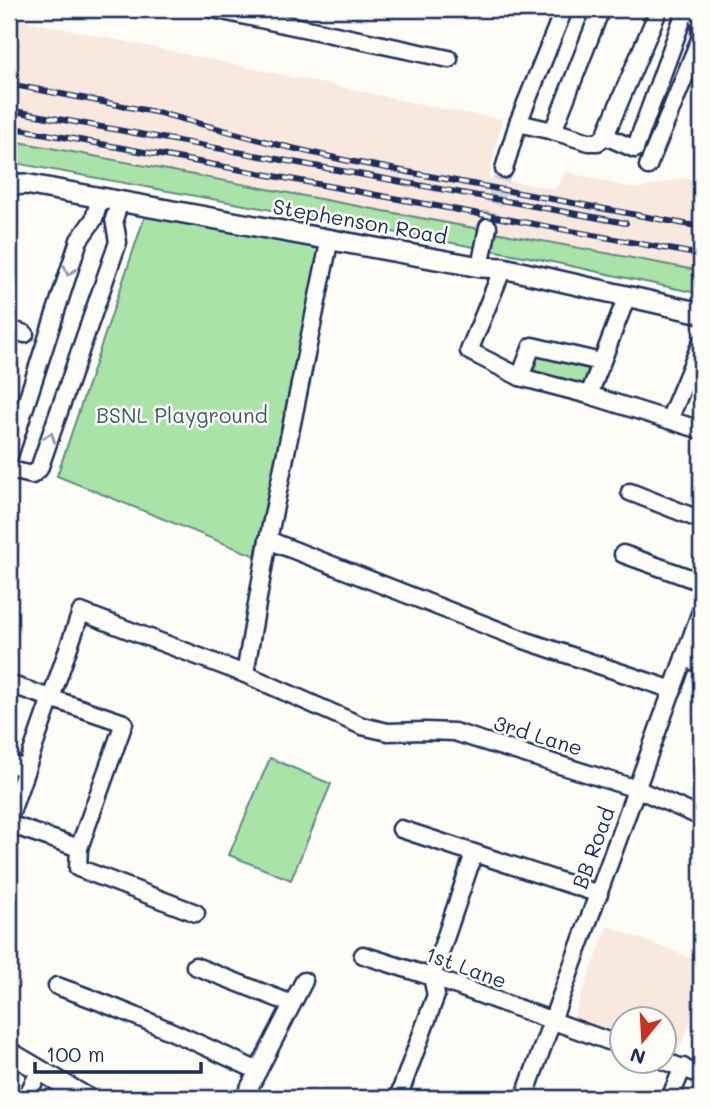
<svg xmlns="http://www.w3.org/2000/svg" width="710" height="1107" viewBox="0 0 710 1107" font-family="Mali,sans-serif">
<rect width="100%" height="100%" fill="#fdfcf7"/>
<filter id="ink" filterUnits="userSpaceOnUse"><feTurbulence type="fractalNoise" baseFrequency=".0143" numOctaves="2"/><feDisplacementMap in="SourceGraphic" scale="14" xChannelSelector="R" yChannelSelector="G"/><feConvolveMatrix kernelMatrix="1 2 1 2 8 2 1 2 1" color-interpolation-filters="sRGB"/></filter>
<g filter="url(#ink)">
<!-- built -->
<g fill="#f9e8de">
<polygon points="9,17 453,111 502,119 489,178 555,189 566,172 637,189 683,178 701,182 701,292 9,158"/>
<polygon points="608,926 701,962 701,995 676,1059 665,1054 664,1020 622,1020 622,1038 573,1018"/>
</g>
<!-- green -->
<g fill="#a9e3a8" stroke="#628983" stroke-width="2">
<polygon points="19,142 701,271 701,294 529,257 9,162 9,150 17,151"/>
<polygon points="145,216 321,247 255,556 57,476"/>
<polygon points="538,356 588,369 582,392 532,378"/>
<polygon points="270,758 331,784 291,880 229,855"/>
</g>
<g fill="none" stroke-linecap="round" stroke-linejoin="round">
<!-- minor-tunnel -->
<polyline stroke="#d0d3d8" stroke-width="16" stroke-dasharray="16 8" stroke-linecap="butt" points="488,227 504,169"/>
<!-- minor casing -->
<g stroke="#1b2f5e" stroke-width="21">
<g id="minor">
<polyline points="213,9 449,59"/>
<polyline points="518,123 553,131 589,142 598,142 605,136 659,9"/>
<polyline points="553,131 601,9"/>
<polyline points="605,136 635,149 686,9"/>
<polyline points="648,166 700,39 701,23 693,9"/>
<polyline points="504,169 518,123 564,9"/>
<polyline points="480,267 488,227"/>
<polyline points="503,268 469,351 520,377 589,395 701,430"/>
<polyline points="9,329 25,334"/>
<polyline points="520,377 532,346 601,362"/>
<polyline points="589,395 627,296"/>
<polyline points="669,420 701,343"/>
<polyline points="9,456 79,240 94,219 100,197"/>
<polyline points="9,468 11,470 32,475 39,469 118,242 114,219 120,202"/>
<polyline points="630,492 701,520"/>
<polyline points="268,540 521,639 673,690"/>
<polyline points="623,554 701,582"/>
<polyline points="684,658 701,664"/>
<polyline points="245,674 268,540 330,238"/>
<polyline points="9,684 124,723 79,848"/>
<polyline points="9,763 26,769"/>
<polyline points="9,818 81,612 245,674 362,726 388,732 425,731 454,732 637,789 701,817"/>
<polyline points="9,824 79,848 78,868 196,913"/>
<polyline points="401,829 599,894"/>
<polyline points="363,955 432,977 622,1046"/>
<polyline points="195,966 292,1004"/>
<path d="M 57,986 C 126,1010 192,1040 258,1071"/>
<polyline points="664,1061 701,1075"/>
<polyline points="26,1098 40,1070"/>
<polyline points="244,1098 304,981"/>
<polyline points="398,1098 436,995 432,977 474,853"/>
<polyline points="524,1098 701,611"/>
<polyline points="670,1098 683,1067"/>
</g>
</g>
<!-- major casing -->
<g stroke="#1b2f5e" stroke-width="24">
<g id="major">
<polyline points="9,185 25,184 480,267 503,268 701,313"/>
<polyline points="9,1052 87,1098"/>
</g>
</g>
<!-- minor -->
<use href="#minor" stroke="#fdfcf7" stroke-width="16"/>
<!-- major -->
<use href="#major" stroke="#fdfcf7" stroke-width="19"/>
<!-- rail casing -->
<g stroke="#1b2f5e" stroke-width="6">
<g id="rail">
<polyline points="9,84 160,113 279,145 344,160 701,227"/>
<polyline points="9,110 626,223"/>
<polyline points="9,127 701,255"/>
</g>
</g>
<!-- rail -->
<use href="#rail" stroke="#fdfcf7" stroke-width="3.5" stroke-dasharray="10" stroke-linecap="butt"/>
</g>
<!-- one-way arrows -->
<defs><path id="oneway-chevron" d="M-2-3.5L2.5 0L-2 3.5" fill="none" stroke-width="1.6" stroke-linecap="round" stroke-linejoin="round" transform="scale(1.75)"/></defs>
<g stroke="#8c96aa">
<use href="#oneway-chevron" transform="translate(69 271) rotate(108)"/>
<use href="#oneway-chevron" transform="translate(50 437) rotate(-71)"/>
</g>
</g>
<g text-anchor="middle" stroke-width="5" stroke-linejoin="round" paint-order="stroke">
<!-- street labels -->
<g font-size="21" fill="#1b2f5e" stroke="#fdfcf7">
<text transform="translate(360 222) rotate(10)" y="7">Stephenson Road</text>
<text transform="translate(538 736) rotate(17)" y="7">3rd Lane</text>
<text transform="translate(594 848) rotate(-70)" y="7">BB Road</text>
<text transform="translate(466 968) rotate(20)" y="7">1st Lane</text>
</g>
<!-- park labels -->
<g font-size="21" fill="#3e5c70" stroke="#fdfcf7">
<text x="182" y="423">BSNL Playground</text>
</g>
</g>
<!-- margin -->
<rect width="710" height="1107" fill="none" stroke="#fdfcf7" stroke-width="35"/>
<rect x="18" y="18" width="675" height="1072" fill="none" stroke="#1b2f5e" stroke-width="2.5" filter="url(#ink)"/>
<!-- north arrow -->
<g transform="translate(643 1040) rotate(198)"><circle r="33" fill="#fdfcf7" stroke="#a3aaba" stroke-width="2"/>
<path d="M0-5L12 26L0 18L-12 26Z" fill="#c8321e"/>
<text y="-10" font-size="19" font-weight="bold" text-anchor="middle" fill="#1b2f5e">N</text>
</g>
<!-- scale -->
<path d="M35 1062v10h166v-10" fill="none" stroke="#1b2f5e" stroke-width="3.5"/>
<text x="46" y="1062" font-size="21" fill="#1b2f5e" stroke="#fdfcf7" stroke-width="5" paint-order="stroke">100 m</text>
</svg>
